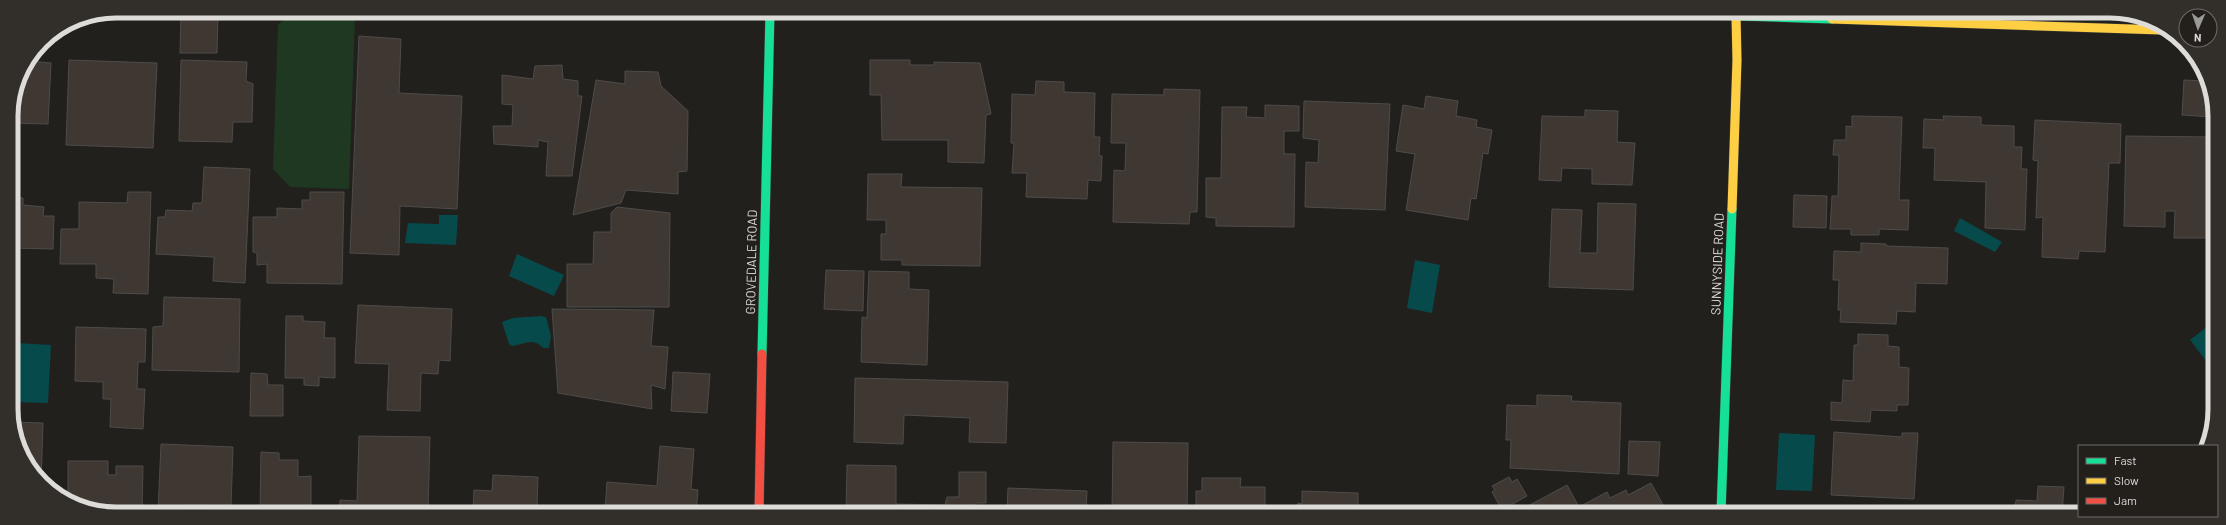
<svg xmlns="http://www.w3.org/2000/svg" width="2226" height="525" viewBox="0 0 2226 525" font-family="Barlow,sans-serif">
<rect width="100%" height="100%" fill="#22201d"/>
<!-- green -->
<polygon fill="#1e3822" points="290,14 355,16 349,189 290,187 273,169 278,25"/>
<!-- water -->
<g fill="#074a4c">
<polygon points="439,215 458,215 456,245 405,243 408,223 439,224"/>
<polygon points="1960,218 2002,242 1995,252 1954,231"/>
<polygon points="517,254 564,275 554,296 509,276"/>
<polygon points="1415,260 1440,265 1432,313 1407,308"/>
<path d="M 540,316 L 546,317 L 551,336 L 549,348 L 543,348 C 533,337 525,344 512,346 L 509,344 L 502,322 L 513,318 Z"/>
<polygon points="2213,322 2213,358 2207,362 2190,340"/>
<polygon points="16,343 51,345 48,403 13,402"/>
<polygon points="1779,433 1815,435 1812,491 1776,490"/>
</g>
<!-- building -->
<g fill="#3e3732" stroke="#4e4c4a">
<polygon points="181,12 218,13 217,53 180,53"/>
<polygon points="359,36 401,39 399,93 462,96 457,209 400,206 399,255 350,253"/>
<polygon points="69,60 157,63 153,148 66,145"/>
<polygon points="181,60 247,62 246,81 253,84 252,122 233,122 232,142 179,141"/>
<polygon points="870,60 910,60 910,65 934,65 934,62 980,63 991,114 986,115 984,163 948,162 948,140 882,140 881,95 870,95"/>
<polygon points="29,61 51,63 48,124 11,123 11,109 19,75"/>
<polygon points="562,65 563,79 578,81 578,96 582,96 572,176 546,176 548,142 538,140 538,147 494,144 493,126 512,126 513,105 502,104 502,75 533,79 535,66"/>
<polygon points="625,71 658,72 661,86 688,111 687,171 678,172 678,194 626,190 621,203 573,215 596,80 625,84"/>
<polygon points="2184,80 2205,81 2213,96 2213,117 2182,115"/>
<polygon points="1036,81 1064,82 1064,92 1095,93 1094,137 1100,137 1099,156 1102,156 1101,181 1088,180 1087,199 1026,197 1027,173 1012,173 1014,143 1011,143 1012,94 1035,95"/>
<polygon points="1164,89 1200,90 1197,212 1190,212 1189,224 1113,222 1114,170 1125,171 1126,143 1111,143 1112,94 1164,95"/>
<polygon points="1426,96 1458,101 1456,116 1477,120 1476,127 1492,130 1488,154 1483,153 1476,199 1471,198 1468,220 1406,210 1415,154 1396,151 1403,105 1424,109"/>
<polygon points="1304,101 1390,104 1385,210 1305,207 1306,162 1318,163 1319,140 1303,138"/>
<polygon points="1265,105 1299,106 1299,131 1284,131 1284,154 1295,154 1294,227 1216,226 1216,218 1206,217 1206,178 1221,178 1222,107 1247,107 1246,117 1265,118"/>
<polygon points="1585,110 1618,111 1617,142 1635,143 1632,185 1592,184 1592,169 1562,168 1561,181 1539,180 1542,116 1585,117"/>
<polygon points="1852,116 1902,117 1899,200 1909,200 1908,230 1879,229 1879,235 1851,235 1851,229 1830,229 1832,196 1838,196 1839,155 1833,155 1834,140 1846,140 1846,126 1852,127"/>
<polygon points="1943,116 1981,117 1981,125 2014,126 2014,147 2022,147 2021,169 2027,169 2025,230 1985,228 1986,182 1934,180 1935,148 1923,148 1924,119 1944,120"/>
<polygon points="2035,120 2121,124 2120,163 2109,163 2105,252 2079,251 2078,259 2042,257 2043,217 2036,218 2038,161 2033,160"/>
<polygon points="2126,136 2211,137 2209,238 2174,238 2175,211 2165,211 2165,227 2124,226"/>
<polygon points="12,162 14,162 12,197 23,198 23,205 44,207 43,216 54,216 53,249 12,248"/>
<polygon points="204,167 250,169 245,283 213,281 214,257 156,254 158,217 165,217 166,210 192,211 193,203 202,203"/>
<polygon points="868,174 902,174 901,187 982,188 980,266 902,265 902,260 881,260 881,234 886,234 886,220 867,220"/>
<polygon points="128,192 151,192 148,294 113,293 114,279 96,278 96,264 60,264 61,229 79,229 79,202 127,203"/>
<polygon points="310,192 344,192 342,284 267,283 267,264 257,265 257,253 253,252 253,217 277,217 277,208 302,209 302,200 310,200"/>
<polygon points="1794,195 1827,196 1826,228 1793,227"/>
<polygon points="1598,203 1636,204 1633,290 1549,287 1552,209 1582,210 1580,253 1597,253"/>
<polygon points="617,207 670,213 669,307 567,307 567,264 593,264 594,232 611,232 611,213"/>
<polygon points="1861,243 1886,244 1887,246 1948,248 1947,284 1916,283 1915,312 1897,311 1896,324 1840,322 1841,310 1838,310 1839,280 1833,280 1834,251 1861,252"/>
<polygon points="826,270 864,271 863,311 824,309"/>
<polygon points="869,271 909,272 909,289 929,290 927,365 861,362 862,317 867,318"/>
<polygon points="164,297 240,299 239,372 152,370 153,327 163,326"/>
<polygon points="358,305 452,309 450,361 439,360 438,374 421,373 420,411 387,410 389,364 355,363"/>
<polygon points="552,309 654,310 651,346 668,347 665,389 651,385 652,409 558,393"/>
<polygon points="286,316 303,316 303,321 325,322 324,338 335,338 335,378 319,377 319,386 304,385 304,378 285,378"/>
<polygon points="76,327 146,329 145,362 138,362 137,389 145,389 143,429 110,427 111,399 103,399 103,382 75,381"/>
<polygon points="1858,334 1888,335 1888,346 1899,347 1899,367 1909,368 1908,405 1897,405 1897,411 1871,410 1870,422 1831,420 1831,402 1842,403 1843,380 1853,381 1854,345 1858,345"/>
<polygon points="673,372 710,374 707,413 671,411"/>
<polygon points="251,373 267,374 268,385 283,385 283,416 250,416"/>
<polygon points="855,378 1008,382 1006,443 969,442 970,418 904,415 903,444 854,442"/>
<polygon points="1537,395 1572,396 1571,401 1621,403 1619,474 1510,468 1511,440 1506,440 1507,405 1537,406"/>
<polygon points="13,422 43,423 41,483 13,430"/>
<polygon points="1834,432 1902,437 1902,433 1918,433 1914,499 1831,495"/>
<polygon points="359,436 430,437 428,512 340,512 340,500 357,501"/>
<polygon points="1629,441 1660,442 1658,476 1628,474"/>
<polygon points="1113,442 1188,443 1187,513 1112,513"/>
<polygon points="161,444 233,447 231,506 189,505 189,512 158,512"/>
<polygon points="660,446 694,449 691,489 698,490 696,512 605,512 607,482 657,486"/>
<polygon points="261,452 279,453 279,460 298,460 298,477 311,476 311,512 260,512"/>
<polygon points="68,461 108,461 108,475 116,475 116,466 143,466 142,512 95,512 68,497"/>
<polygon points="847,465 896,466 896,504 945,505 947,497 959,497 959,472 986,472 986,503 976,503 976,513 846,513"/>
<polygon points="493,475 538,477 537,506 566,508 566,512 473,512 474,490 492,491"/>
<polygon points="1509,477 1512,482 1517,479 1527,496 1502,510 1492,492 1495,490 1492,486"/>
<polygon points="1202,478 1241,478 1240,487 1265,487 1265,510 1283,510 1283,513 1196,513 1196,491 1202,491"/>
<polygon points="1651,483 1666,510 1659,513 1515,513 1567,485 1579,507 1607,492 1610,498 1626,490 1628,495"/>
<polygon points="2038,486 2064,487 2062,514 1989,514 1990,507 2015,508 2016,500 2037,501"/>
<polygon points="1008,488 1087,491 1086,513 1007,513"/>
<polygon points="1302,491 1358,493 1358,506 1362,506 1362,513 1297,513 1298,503 1302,504"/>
<polygon points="1401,506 1471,508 1470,513 1401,513"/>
</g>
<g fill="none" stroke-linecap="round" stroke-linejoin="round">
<!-- fast casing -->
<g stroke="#3d3c39" stroke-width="10">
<g id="fast">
<polyline points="1649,13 1832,19"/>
<polyline points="762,354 770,12"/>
<polyline points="1721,513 1732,209"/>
</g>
</g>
<!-- slow casing -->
<g stroke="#3d3c39" stroke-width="10">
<g id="slow">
<polyline points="1832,19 2162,30"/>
<polyline points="1732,209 1737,60 1736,16"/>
</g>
</g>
<!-- jam casing -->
<g stroke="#3d3c39" stroke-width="10">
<polyline id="jam" points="759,513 762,354"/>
</g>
<!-- fast -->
<use href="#fast" stroke="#16e098" stroke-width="9"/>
<!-- slow -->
<use href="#slow" stroke="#ffcf43" stroke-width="9"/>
<!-- jam -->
<use href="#jam" stroke="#f24e42" stroke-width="9"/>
</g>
<g text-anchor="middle" stroke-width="3.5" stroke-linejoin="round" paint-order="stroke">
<!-- street labels -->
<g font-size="13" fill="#dedcd9" stroke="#23201c">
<text transform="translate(751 262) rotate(-89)" y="5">GROVEDALE ROAD</text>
<text transform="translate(1717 264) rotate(-88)" y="5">SUNNYSIDE ROAD</text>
</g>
</g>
<!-- crop -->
<path d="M0 0H2226V525H0ZM116 18H2110A98 98 0 0 1 2208 116V409A98 98 0 0 1 2110 507H116A98 98 0 0 1 18 409V116A98 98 0 0 1 116 18Z" fill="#322f2b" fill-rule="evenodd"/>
<path fill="none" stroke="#dedcd9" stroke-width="5" d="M116 18H2110A98 98 0 0 1 2208 116V409A98 98 0 0 1 2110 507H116A98 98 0 0 1 18 409V116A98 98 0 0 1 116 18Z"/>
<!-- legend -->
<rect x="2078" y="445" width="140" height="72" fill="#23201c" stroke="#6e6b68"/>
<rect x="2086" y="458" width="20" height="6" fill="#16e098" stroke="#6e6b68"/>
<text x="2114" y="465" font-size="12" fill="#dedcd9">Fast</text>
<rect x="2086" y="478" width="20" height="6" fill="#ffcf43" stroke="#6e6b68"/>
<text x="2114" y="485" font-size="12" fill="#dedcd9">Slow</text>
<rect x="2086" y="498" width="20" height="6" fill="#f24e42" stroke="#6e6b68"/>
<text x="2114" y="505" font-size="12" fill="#dedcd9">Jam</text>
<!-- north arrow -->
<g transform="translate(2198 28) rotate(182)"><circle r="19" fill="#23201c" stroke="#6e6b68"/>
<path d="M0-3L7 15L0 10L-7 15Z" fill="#9c9a97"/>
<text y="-6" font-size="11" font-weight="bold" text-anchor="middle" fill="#dedcd9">N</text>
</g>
</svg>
